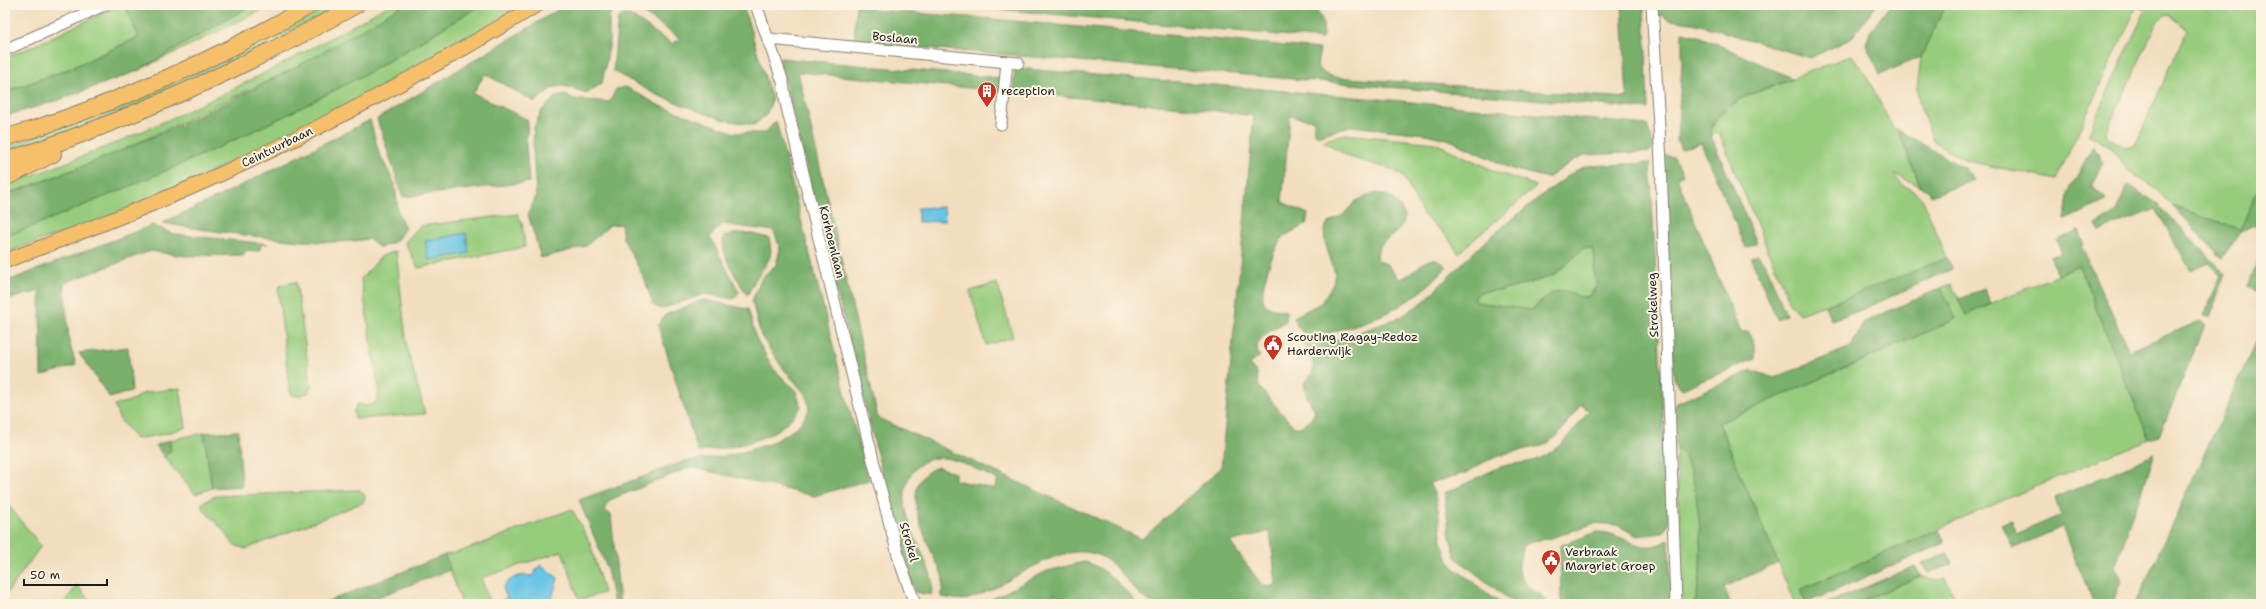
<svg xmlns="http://www.w3.org/2000/svg" width="2266" height="609" viewBox="0 0 2266 609" font-family="'Shantell Sans',sans-serif">
<rect width="100%" height="100%" fill="#fcf5e5"/>
<filter id="ink" filterUnits="userSpaceOnUse"><feTurbulence type="fractalNoise" baseFrequency=".025" numOctaves="2"/><feDisplacementMap in="SourceGraphic" scale="8" xChannelSelector="R" yChannelSelector="G"/><feConvolveMatrix kernelMatrix="1 2 1 2 8 2 1 2 1" color-interpolation-filters="sRGB"/></filter>
<filter id="wash" filterUnits="userSpaceOnUse"><feTurbulence type="fractalNoise" baseFrequency=".012" numOctaves="4" result="noise"/><feDisplacementMap in="SourceGraphic" scale="16" xChannelSelector="R" yChannelSelector="G"/><feGaussianBlur stdDeviation="0.9" result="paint"/><feColorMatrix in="noise" values="0 0 0 0 0 0 0 0 0 0 0 0 0 0 0 0 0 1.4 0 .05"/><feComposite in="paint" operator="in"/></filter>
<g filter="url(#wash)">
<rect width="100%" height="100%" fill="#f2debf"/>
<!-- green -->
<g fill="#97cc7d" stroke="#5a744c" fill-rule="evenodd">
<polygon points="119,5 125,5 139,37 69,69 5,92 5,58 42,42"/>
<polygon points="252,5 272,5 135,72"/>
<polygon points="324,5 342,5 183,87 82,127 5,153 5,146 32,138 228,57"/>
<path d="M 389,5 L 402,5 L 327,52 L 301,65 L 108,157 L 5,195 L 5,185 C 139,139 266,76 389,5 Z"/>
<path d="M 481,5 L 522,5 C 388,89 243,162 96,221 C 66,233 35,242 5,253 L 5,237 C 118,192 230,146 337,89 C 387,64 434,33 481,5 Z"/>
<path d="M 1945,5 L 2261,5 L 2261,184 L 2240,229 L 2172,206 L 2158,191 L 2129,171 L 2109,146 L 2088,134 L 2146,9 L 2137,6 L 2056,180 L 1968,161 L 1936,144 L 1926,123 L 1919,102 L 1917,89 L 1921,57 ZM 2164,15 L 2170,16 L 2187,30 L 2138,139 L 2134,146 L 2126,148 L 2108,137 L 2107,130 L 2157,22 Z"/>
<path d="M 1852,55 L 1867,77 L 1893,128 L 1898,130 L 1921,187 L 1894,174 C 1903,190 1913,187 1923,200 L 1947,258 L 1861,293 L 1799,314 L 1791,306 L 1719,133 L 1711,136 L 1711,129 L 1718,117 L 1740,99 Z"/>
<polygon points="1344,134 1435,143 1499,173 1537,186 1472,241 1459,254 1447,236 1424,216 1403,176 1391,169 1349,157 1323,141"/>
<polygon points="518,214 522,223 525,247 418,268 405,242 420,226"/>
<polygon points="1584,248 1592,248 1595,258 1594,272 1597,284 1589,296 1539,302 1531,310 1476,302 1474,297 1480,292 1509,289 1543,279"/>
<polygon points="396,251 407,347 425,414 355,419 354,411 357,404 370,406 377,401 379,391 361,279 382,256"/>
<polygon points="2079,266 2149,439 2043,483 1800,590 1806,603 1795,604 1719,423 1956,319 1941,288 1951,284 1966,314"/>
<polygon points="296,282 311,385 308,393 296,396 291,394 289,387 278,288 283,284"/>
<polygon points="997,283 1013,337 986,345 970,291"/>
<polygon points="180,388 186,427 164,434 136,439 119,418 114,405 130,401 144,393"/>
<polygon points="204,433 212,488 195,494 164,457 170,451 170,440"/>
<path d="M 1676,446 C 1702,463 1706,578 1694,604 L 1683,604 Z"/>
<polygon points="360,490 365,496 364,502 246,549 234,545 224,531 202,508 202,503 215,496"/>
<polygon points="5,501 41,546 5,596"/>
<polygon points="572,509 590,543 604,593 579,600 562,551 481,578 490,604 462,604 445,555 462,551"/>
<polygon points="1920,576 1938,580 1945,578 1958,604 1855,604"/>
<polygon points="77,585 92,604 64,604"/>
</g>
<!-- forest -->
<g fill="#79b06c" stroke="#4a6644" fill-rule="evenodd">
<polygon points="125,5 252,5 135,72 56,101 5,116 5,92 69,69 139,37"/>
<path d="M 402,5 L 481,5 C 434,33 387,64 337,89 C 230,146 118,192 5,237 L 5,195 C 143,147 278,83 402,5 Z"/>
<path d="M 566,5 L 621,5 L 616,7 L 609,16 L 609,47 L 602,83 L 587,93 C 558,84 558,81 535,102 L 485,74 L 473,93 L 528,120 L 526,146 L 529,182 L 403,197 L 377,119 Z"/>
<polygon points="627,5 743,5 772,100 766,115 754,125 725,120 701,112 655,94 613,71 618,19 622,15 630,15 672,44 681,39 639,10"/>
<polygon points="856,5 873,5 874,10 981,18 1320,49 1317,66 1325,74 1334,77 1627,98 1622,5 1644,5 1648,109 854,42"/>
<path d="M 953,5 L 1167,5 L 1199,8 L 1215,5 L 1311,5 C 1322,15 1326,24 1322,39 Z"/>
<polygon points="1656,5 1876,5 1852,38 1810,58 1697,24 1671,20 1658,14"/>
<polygon points="1890,5 1945,5 1921,57 1880,74 1866,44 1870,32"/>
<path d="M 1682,32 L 1699,36 L 1794,79 C 1768,88 1711,101 1711,136 L 1757,243 L 1746,248 L 1701,143 L 1681,149 L 1677,140 L 1682,64 Z"/>
<path d="M 779,58 L 1001,78 L 1001,91 L 798,72 L 878,418 L 1142,539 L 1221,468 L 1254,116 L 1193,108 L 1013,92 L 1015,68 L 1390,100 L 1647,125 L 1654,146 L 1649,152 L 1584,155 L 1571,162 L 1548,178 L 1512,169 L 1450,140 L 1426,134 L 1350,126 L 1317,136 L 1314,130 L 1314,120 L 1290,116 L 1282,202 L 1308,214 L 1306,225 C 1298,229 1287,233 1281,240 C 1274,248 1258,292 1264,302 C 1267,309 1278,310 1286,311 L 1286,321 C 1276,327 1248,341 1260,356 L 1249,364 L 1257,373 L 1259,387 L 1294,427 C 1303,429 1314,418 1315,410 L 1307,397 L 1304,383 C 1320,368 1312,362 1305,343 L 1312,345 L 1344,338 L 1401,317 L 1424,301 L 1481,245 L 1537,199 L 1575,171 L 1586,166 L 1650,163 L 1669,524 L 1662,533 L 1637,536 L 1617,525 L 1595,523 L 1551,538 L 1533,541 L 1525,545 C 1515,567 1516,579 1537,593 C 1542,596 1546,598 1548,604 L 1515,604 L 1456,558 L 1450,537 L 1444,493 C 1464,486 1481,475 1500,467 C 1511,463 1524,464 1536,460 C 1560,451 1574,430 1589,411 L 1581,404 L 1557,436 L 1545,445 L 1507,453 L 1484,462 L 1466,473 L 1429,483 C 1445,508 1434,543 1453,567 L 1501,604 L 1155,604 C 1130,595 1121,562 1095,554 C 1054,541 1005,590 968,599 C 960,601 950,598 941,597 C 942,592 943,586 943,581 C 943,573 936,563 933,555 C 921,528 899,480 938,467 L 955,473 L 955,480 L 994,489 L 998,480 C 974,469 938,443 915,469 C 887,501 924,547 932,580 C 933,585 932,590 931,595 L 915,592 L 902,554 ZM 1584,248 L 1592,248 L 1595,258 L 1594,272 L 1597,284 C 1585,312 1577,288 1559,291 C 1547,293 1541,304 1531,310 L 1477,302 L 1474,297 L 1480,292 L 1509,289 L 1543,279 L 1557,273 ZM 1270,531 L 1276,584 L 1270,587 L 1261,584 L 1230,542 Z"/>
<polygon points="626,87 658,105 735,133 765,133 776,121 847,401 869,480 814,496 691,467 610,500 604,510 611,515 620,604 614,604 607,568 579,500 686,461 733,455 769,444 789,433 801,423 809,410 807,396 782,367 761,336 752,301 762,277 776,265 780,249 774,231 722,224 710,237 739,292 734,299 705,294 661,309 653,305 645,280 623,238 621,224 610,225 586,246 541,258 528,214 536,196 533,149 534,127 542,110 554,98 565,95 574,99 610,102 616,89"/>
<path d="M 370,120 L 379,153 L 395,184 L 398,212 L 405,228 L 396,241 L 380,248 L 369,239 C 334,245 297,241 262,237 C 229,233 195,229 162,223 L 226,193 Z"/>
<polygon points="1898,130 1964,168 1974,180 1931,196 1929,191 1921,187"/>
<polygon points="2093,146 2103,163 2092,187 2106,199 2104,202 2065,220 2068,193"/>
<polygon points="1663,155 1674,157 1683,174 1677,178 1741,332 1749,332 1755,348 1755,359 1682,389 1674,379"/>
<polygon points="2261,184 2261,227 2254,225 2241,231 2222,258 2172,206 2240,229"/>
<polygon points="2128,185 2158,204 2225,273 2210,317 2204,316 2221,275 2209,263 2191,271 2156,209 2099,231 2095,225 2115,213"/>
<path d="M 1376,193 C 1393,195 1398,202 1405,216 C 1404,237 1372,238 1378,261 L 1387,264 L 1399,279 C 1418,276 1425,246 1447,267 C 1414,302 1385,317 1339,330 C 1329,333 1317,337 1306,335 L 1298,328 L 1294,317 L 1321,303 L 1333,284 L 1335,273 L 1325,242 L 1324,229 L 1328,223 L 1343,215 L 1357,200 Z"/>
<polygon points="153,225 173,234 268,244 262,243 259,251 245,250 244,255 185,256 150,251 64,283 69,341 76,365 41,376 40,291 5,300 5,282"/>
<polygon points="2079,231 2084,242 2082,248 2129,351 2200,321 2205,325 2159,436 2149,439 2079,266 2057,275 2051,257 2061,252 2057,240"/>
<path d="M 740,233 L 753,234 L 769,238 C 773,257 770,258 760,273 C 755,279 752,288 747,295 C 738,278 719,256 724,236 Z"/>
<polygon points="2261,253 2261,299 2248,286"/>
<polygon points="1758,255 1767,267 1786,315 1777,319 1751,258"/>
<polygon points="1947,258 1952,269 1859,311 1831,320 1825,306"/>
<path d="M 1941,288 L 1956,319 L 1719,423 L 1778,563 L 1724,587 L 1731,604 L 1694,604 C 1706,578 1702,463 1676,446 L 1675,404 L 1752,370 L 1774,378 L 1851,347 L 1864,322 Z"/>
<polygon points="1984,289 1991,303 1966,315 1958,299"/>
<path d="M 703,300 L 748,309 L 756,338 L 773,368 L 796,391 L 801,407 C 776,442 738,446 698,452 L 658,325 L 665,315 Z"/>
<polygon points="2261,331 2261,604 2135,604"/>
<polygon points="128,347 132,391 110,398 79,353"/>
<polygon points="238,431 242,486 212,488 204,433"/>
<polygon points="170,440 170,451 164,457 156,445"/>
<polygon points="2155,454 2115,567 2122,581 2112,604 2094,604 2062,527 2012,549 2001,524 2011,520 2017,534 2061,515 2055,498"/>
<polygon points="1939,529 1945,543 1806,603 1800,590"/>
<path d="M 1596,532 C 1624,531 1641,559 1669,539 L 1671,604 L 1561,604 L 1560,546 Z"/>
<polygon points="1947,553 1952,564 1928,573 1922,563"/>
<polygon points="445,555 450,570 359,604 321,604"/>
<path d="M 1084,562 C 1107,567 1122,588 1138,604 L 1064,604 L 1056,594 L 1032,604 L 982,604 L 1047,571 Z"/>
<polygon points="1915,566 1920,576 1855,604 1826,604"/>
</g>
<!-- water -->
<g fill="#67c5e5" stroke="#427080">
<polygon points="944,207 945,221 918,222 918,208"/>
<polygon points="466,233 469,253 428,260 425,241"/>
<path d="M 540,565 L 558,578 L 552,598 L 547,603 L 499,604 L 498,602 L 507,598 L 503,588 C 509,577 521,574 532,576 Z"/>
</g>
</g>
<g filter="url(#ink)">
<g fill="none" stroke-linecap="round" stroke-linejoin="round">
<!-- minor casing -->
<g stroke="#877d6e" stroke-width="13">
<g id="minor">
<polyline points="756,5 783,82 786,103 874,464 900,562 915,604"/>
<polyline points="1652,5 1661,162 1676,604"/>
<polyline points="769,39 1018,63"/>
<polyline points="5,50 104,5"/>
<polyline points="1001,124 1007,62"/>
</g>
</g>
<!-- major casing -->
<g stroke="#877d6e" stroke-width="16">
<path id="major" d="M 5,261 C 78,233 152,206 223,173 C 331,124 436,66 537,5"/>
</g>
<!-- highway casing -->
<g stroke="#877d6e" stroke-width="18">
<g id="highway">
<path d="M 5,138 C 111,106 215,60 311,5"/>
<path d="M 5,161 C 129,121 242,69 356,5"/>
<polyline points="5,178 53,154"/>
</g>
</g>
<!-- minor -->
<use href="#minor" stroke="#fff" stroke-width="11"/>
<!-- major -->
<use href="#major" stroke="#f6c06b" stroke-width="14"/>
<!-- highway -->
<use href="#highway" stroke="#f6c06b" stroke-width="16"/>
</g>
</g>
<!-- icons -->
<defs>
<g id="building-pin" transform="scale(1)"><path d="M0 17L-7.5 6A9.5 9.5 0 1 1 7.5 6Z" fill="#c8321e" stroke="#fcf5e5"/><path d="M-4-6H4V6H1V3H-1V6H-4ZM-2.5-4.3h1.7v1.8h-1.7ZM.8-4.3h1.7v1.8H.8ZM-2.5-1h1.7V.8h-1.7ZM.8-1h1.7V.8H.8Z" fill="#fff"/></g>
<g id="civic-pin" transform="scale(1)"><path d="M0 17L-7.5 6A9.5 9.5 0 1 1 7.5 6Z" fill="#c8321e" stroke="#fcf5e5"/><path d="M-.6-6.5H3V-4.5H.6V-3L4-1V1h2V6H-6V1h2V-1L-.6-3ZM-1.2 2.5V6h2.4V2.5Z" fill="#fff"/></g>
</defs>
<g fill-rule="evenodd">
<use href="#building-pin" x="987" y="91"/>
<use href="#civic-pin" x="1273" y="344"/>
<use href="#civic-pin" x="1551" y="559"/>
</g>
<g text-anchor="middle" stroke-width="4" stroke-linejoin="round" paint-order="stroke">
<!-- street labels -->
<g font-size="12" fill="#1c1c1c" stroke="#fcf5e5">
<text transform="translate(895 38) rotate(5)" y="4">Boslaan</text>
<text transform="translate(277 147) rotate(-26)" y="4">Ceintuurbaan</text>
<text transform="translate(832 242) rotate(76)" y="4">Korhoenlaan</text>
<text transform="translate(1653 305) rotate(-92)" y="4">Strokelweg</text>
<text transform="translate(909 542) rotate(74)" y="4">Strokel</text>
</g>
<!-- poi labels -->
<g font-size="12" fill="#1c1c1c" stroke="#fcf5e5" text-anchor="start">
<text x="1001" y="95">reception</text>
<text x="1287" y="341">Scouting Ragay-Redoz<tspan x="1287" dy="14">Harderwijk</tspan></text>
<text x="1565" y="556">Verbraak<tspan x="1565" dy="14">Margriet Groep</tspan></text>
</g>
</g>
<!-- margin -->
<rect width="2266" height="609" fill="none" stroke="#fcf5e5" stroke-width="20"/>
<!-- scale -->
<path d="M24 579v6h83v-6" fill="none" stroke="#1c1c1c" stroke-width="2"/>
<text x="30" y="579" font-size="12" fill="#1c1c1c" stroke="#fcf5e5" stroke-width="3" paint-order="stroke">50 m</text>
</svg>
